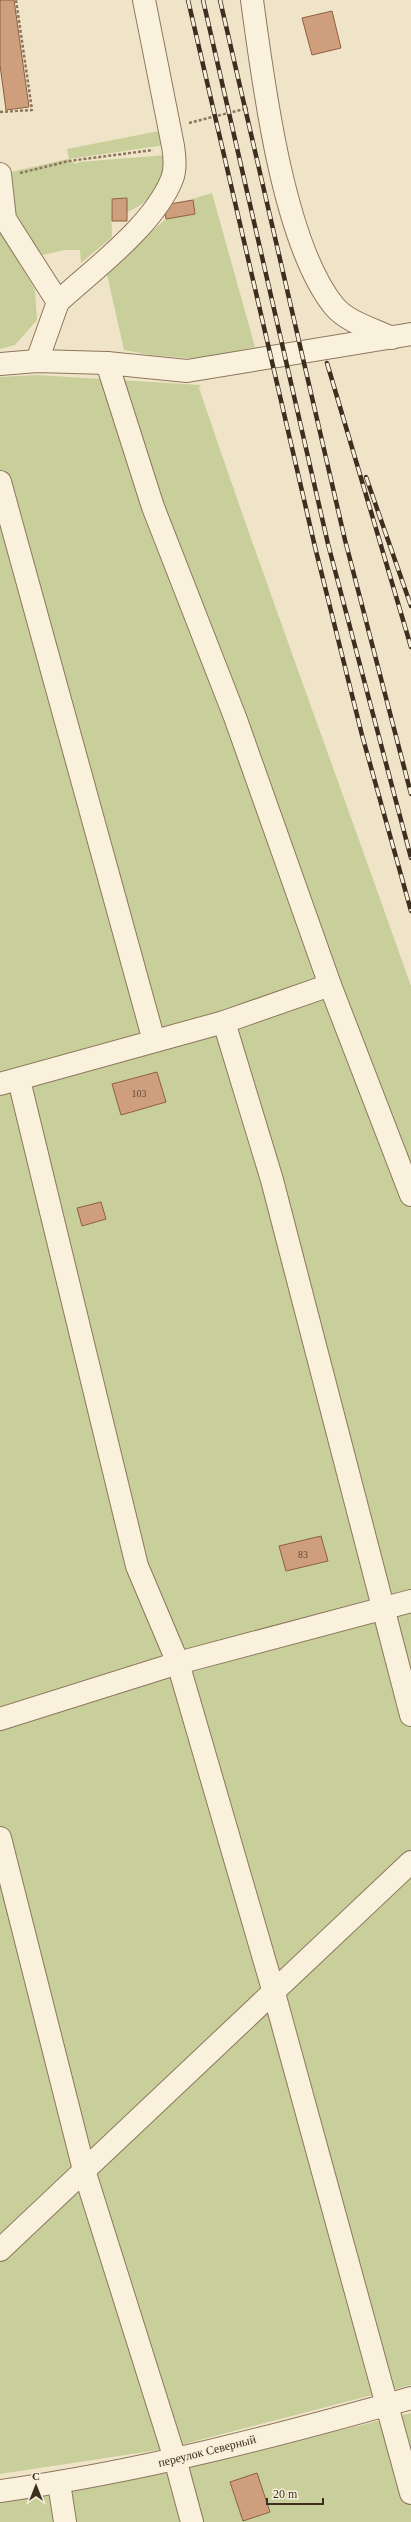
<svg xmlns="http://www.w3.org/2000/svg" width="411" height="2522" viewBox="0 0 411 2522" font-family="'Times New Roman',serif">
<rect width="100%" height="100%" fill="#f0e4c8"/>
<!-- green -->
<g fill="#c9cf9b">
<polygon points="164,130 166,145 69,159 67,149"/>
<path d="M 166,155 C 165,183 152,202 127,212 L 126,198 L 111,199 L 112,237 L 81,263 L 80,250 L 65,250 L 38,256 L 15,211 L 11,172 L 68,159 L 76,164 L 79,162 Z"/>
<polygon points="212,193 255,347 201,359 150,355 124,350 106,270 166,219 195,213 192,199"/>
<polygon points="0,233 3,233 35,290 37,320 15,345 0,349"/>
<path d="M 37,375 L 201,385 L 199,388 C 267,589 341,787 411,986 L 411,2385 L 165,2449 L 0,2474 L 0,377 Z"/>
<polygon points="411,2413 411,2522 0,2522 0,2497 161,2474"/>
</g>
<!-- building -->
<g fill="#cf9f7d" stroke="#8d5f41">
<polygon points="0,0 14,0 29,107 6,110 0,65"/>
<polygon points="332,11 341,48 312,55 302,18"/>
<polygon points="127,198 127,221 112,221 112,199"/>
<polygon points="193,200 195,214 166,219 164,205"/>
<polygon points="157,1072 166,1102 121,1115 112,1084"/>
<polygon points="101,1202 106,1219 82,1226 77,1208"/>
<polygon points="321,1536 328,1561 286,1571 279,1546"/>
<polygon points="257,2473 270,2512 243,2521 230,2482"/>
</g>
<g fill="none" stroke-linecap="round" stroke-linejoin="round">
<!-- minor casing -->
<g stroke="#8d765c" stroke-width="24">
<g id="minor">
<path d="M 252,0 C 263,81 283,243 334,306 C 347,322 373,329 392,338"/>
<polyline points="0,174 5,219 58,302 37,361"/>
<path d="M 58,302 C 94,269 154,225 172,179 C 176,169 175,158 173,146 L 144,0"/>
<polyline points="107,363 153,507 235,717 330,985 411,1195"/>
<polyline points="0,364 37,361 107,363 187,371 411,334"/>
<polyline points="0,482 154,1041"/>
<polyline points="224,1022 272,1180 411,1715"/>
<polyline points="19,1080 137,1566 178,1663 274,1993 411,2493"/>
<polyline points="0,1084 224,1022 330,985"/>
<polyline points="0,1719 178,1663 411,1601"/>
<polyline points="0,1838 84,2170 175,2459 192,2522"/>
<polyline points="0,2250 411,1862"/>
<polyline points="59,2483 65,2522"/>
<path d="M 0,2491 C 139,2472 276,2436 411,2398"/>
</g>
</g>
<!-- path -->
<g stroke="#8d765c" stroke-width="2.5" stroke-dasharray="3 2" stroke-linecap="butt">
<polyline points="0,112 32,110 16,0"/>
<polyline points="189,123 248,108"/>
<polyline points="20,173 69,161 153,150"/>
</g>
<!-- minor -->
<use href="#minor" stroke="#faf1dc" stroke-width="22"/>
<!-- rail casing -->
<g stroke="#3d2e20" stroke-width="4.5">
<g id="rail">
<polyline points="188,0 315,547 362,735 411,911"/>
<polyline points="203,0 328,544 411,858"/>
<polyline points="220,0 345,540 411,794"/>
<polyline points="327,363 411,647"/>
<polyline points="366,477 411,606"/>
</g>
</g>
<!-- rail -->
<use href="#rail" stroke="#f7eed8" stroke-width="3" stroke-dasharray="9" stroke-linecap="butt"/>
</g>
<g text-anchor="middle" stroke-width="3.5" stroke-linejoin="round" paint-order="stroke">
<!-- number labels -->
<g font-size="10" fill="#624a37">
<text x="139" y="1097">103</text>
<text x="303" y="1558">83</text>
</g>
<!-- street labels -->
<g font-size="12" fill="#3d2e20" stroke="#f7eed8">
<text transform="translate(207 2451) rotate(-14)" y="4">переулок Северный</text>
</g>
</g>
<!-- north arrow -->
<g transform="translate(36 2486)" stroke="#f7eed8" stroke-width="3" paint-order="stroke">
<path d="M0-3L7 15L0 10L-7 15Z" fill="#3d2e20"/>
<text y="-6" font-size="11" font-weight="bold" text-anchor="middle" fill="#3d2e20">С</text>
</g>
<!-- scale -->
<path d="M267 2498v6h56v-6" fill="none" stroke="#3d2e20" stroke-width="2"/>
<text x="273" y="2498" font-size="12" fill="#3d2e20" stroke="#f7eed8" stroke-width="3" paint-order="stroke">20 m</text>
</svg>
